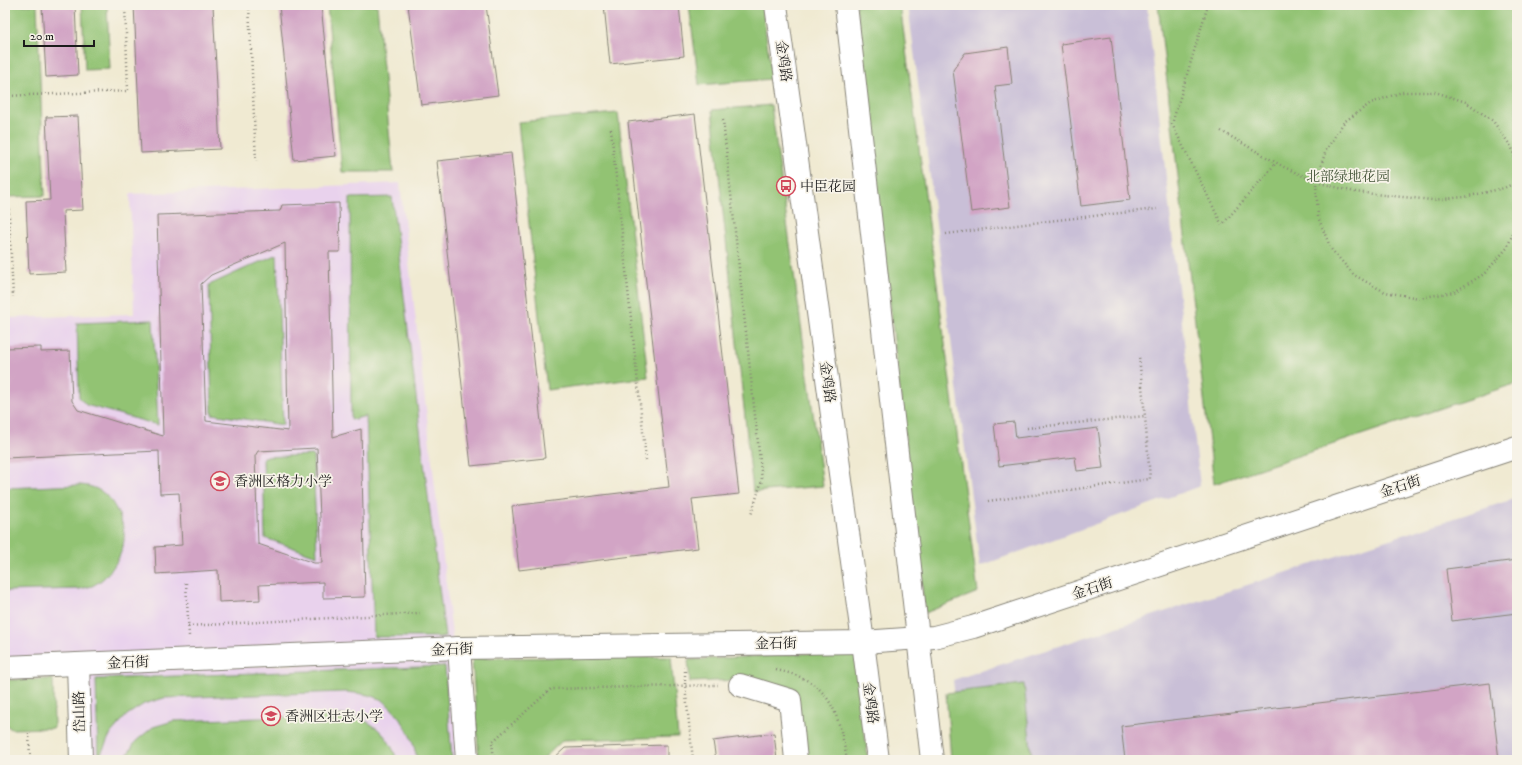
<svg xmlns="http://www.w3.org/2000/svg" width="1522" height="765" viewBox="0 0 1522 765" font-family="'IM FELL DW Pica','Noto Serif SC',serif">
<rect width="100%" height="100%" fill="#f7f3e8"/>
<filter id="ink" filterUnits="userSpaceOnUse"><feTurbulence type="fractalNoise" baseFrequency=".025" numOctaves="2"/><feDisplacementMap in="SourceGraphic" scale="8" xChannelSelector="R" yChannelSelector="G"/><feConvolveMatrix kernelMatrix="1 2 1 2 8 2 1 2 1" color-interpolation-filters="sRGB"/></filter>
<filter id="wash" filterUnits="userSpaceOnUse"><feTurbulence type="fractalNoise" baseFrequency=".012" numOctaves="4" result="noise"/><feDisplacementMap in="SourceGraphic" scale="16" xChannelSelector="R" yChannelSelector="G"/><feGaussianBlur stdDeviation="0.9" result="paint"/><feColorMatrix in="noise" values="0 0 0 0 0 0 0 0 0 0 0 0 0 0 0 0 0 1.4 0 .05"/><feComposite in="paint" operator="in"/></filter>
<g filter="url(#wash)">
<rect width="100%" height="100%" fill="#f0ead2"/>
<!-- built -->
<g fill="#e9d2ed">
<polygon points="400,183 453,643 5,661 5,318 134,314 130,194"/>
<polygon points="451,659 459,760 88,760 86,672"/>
</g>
<!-- industrial -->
<g fill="#c9bfd7">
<polygon points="908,5 1147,5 1200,486 980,566"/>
<polygon points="1517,498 1517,760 962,760 953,680"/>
</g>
<!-- green -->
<g fill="#92c373" stroke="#577048">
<polygon points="5,5 37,5 45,196 5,197"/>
<polygon points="82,5 107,5 110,69 85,70"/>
<polygon points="327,5 377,5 393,172 342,172"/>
<polygon points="689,5 762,5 772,79 699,85"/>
<polygon points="856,5 900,5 978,592 925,613"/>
<polygon points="1158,5 1517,5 1517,383 1214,484"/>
<polygon points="771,105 823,486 753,492 712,110"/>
<polygon points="618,113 648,377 547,390 518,122"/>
<polygon points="392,197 445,637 374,637 366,416 351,420 350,198"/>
<polygon points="277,254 283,425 212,414 209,285"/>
<polygon points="153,320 158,425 86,405 79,397 77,323"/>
<polygon points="313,455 317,556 265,538 263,457"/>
<path d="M 80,485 C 98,486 108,494 116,509 C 120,516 123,524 124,533 C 126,552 110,578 92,586 C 88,587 84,588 80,589 L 5,591 L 5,488 Z"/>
<polygon points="855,651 868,760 800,760 793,697 740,680 690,682 688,660"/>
<polygon points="671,657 678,737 563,740 542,760 479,760 472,658"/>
<path d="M 445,666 L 452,760 L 417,760 C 414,740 405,722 391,708 C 388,706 385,701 382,700 C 371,694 356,693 345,692 L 164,698 L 144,704 L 127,715 L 111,733 L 98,760 L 96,679 Z"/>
<polygon points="53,679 54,728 11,729 5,724 5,680"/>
<polygon points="1024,684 1032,760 951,760 946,693"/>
<path d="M 348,715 C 374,721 389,735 397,760 L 124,760 L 136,741 L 153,727 L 173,721 Z"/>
</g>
<g id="blocks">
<!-- building -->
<g fill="#d2a4c5" fill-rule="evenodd">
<polygon points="42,5 75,5 78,75 46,77"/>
<polygon points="134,5 213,5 220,149 141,153"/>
<polygon points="279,5 321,5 336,156 294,160"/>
<polygon points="408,5 486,5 498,95 421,105"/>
<polygon points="604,5 679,5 684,56 610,64"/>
<polygon points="1111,37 1130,200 1081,206 1061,44"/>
<polygon points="1008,47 1012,84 995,86 1010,207 971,212 953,70 965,53"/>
<polygon points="695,114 739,494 692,499 698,548 519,570 512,506 669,487 628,122"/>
<polygon points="78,116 83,210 63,211 66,272 29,274 26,201 50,200 46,117"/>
<polygon points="511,153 545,458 471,466 437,161"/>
<path d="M 339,203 L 340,252 L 329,252 L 333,437 L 361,429 L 365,597 L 323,598 L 323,582 L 259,585 L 260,600 L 219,602 L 218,570 L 156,574 L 155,547 L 182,545 L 179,493 L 160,494 L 159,451 L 5,458 L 5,348 L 41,347 L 41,352 L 70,351 L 72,401 L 78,410 L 163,436 L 157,215 L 280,211 L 282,205 ZM 285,243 L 288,431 L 206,421 L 201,284 L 211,275 ZM 317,448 L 322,563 L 314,563 L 258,544 L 255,456 L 258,451 Z"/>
<polygon points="1014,422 1016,438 1098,428 1103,468 1077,471 1075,457 999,466 994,424"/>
<polygon points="1517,560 1517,613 1452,621 1446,569"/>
<polygon points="1490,683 1499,760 1125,760 1121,726"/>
<polygon points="774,733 777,760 716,760 713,741"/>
<polygon points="667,745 667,760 552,760 565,748"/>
</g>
</g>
</g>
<g filter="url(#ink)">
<use href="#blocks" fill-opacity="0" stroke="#868377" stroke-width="1"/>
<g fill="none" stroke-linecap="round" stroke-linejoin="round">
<!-- minor casing -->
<g stroke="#868377" stroke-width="24">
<g id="minor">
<polyline points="459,648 467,760"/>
<polyline points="78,664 81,760"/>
<polyline points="5,667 459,648 863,642 934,637 973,627 1517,447"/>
<polyline points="740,685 790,700 796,760"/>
</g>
</g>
<!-- major casing -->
<g stroke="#868377" stroke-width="24">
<g id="major">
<polyline points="776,5 863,642 878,760"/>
<polyline points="846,5 932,760"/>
</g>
</g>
<!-- path -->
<g stroke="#868377" stroke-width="2.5" stroke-dasharray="1 3" stroke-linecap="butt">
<polyline points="249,5 256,161"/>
<polyline points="1208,5 1172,124 1222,225 1276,163"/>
<polyline points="5,96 128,91 125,5"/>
<polyline points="723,120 762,480 751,515"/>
<polyline points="5,129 13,297"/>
<polyline points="611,129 646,460"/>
<polyline points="1221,131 1284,167 1316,182 1355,192 1432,200 1465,197 1504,188 1517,182"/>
<polyline points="1517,165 1512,148 1493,121 1466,102 1435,92 1402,92 1371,103 1344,122 1326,150 1316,182 1318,217 1331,249 1354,275 1385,292 1419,298 1454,292 1484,274 1507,248 1517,223"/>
<polyline points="946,234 1057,220 1157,209"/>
<polyline points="1027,428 1145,416 1139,356"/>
<polyline points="988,501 1150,479 1145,416"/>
<polyline points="186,583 189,636"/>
<polyline points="188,626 420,613"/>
<polyline points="685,667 685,686 693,760"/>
<path d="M 776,670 C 831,680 838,712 847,760"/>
<polyline points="29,733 30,760"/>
<polyline points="494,760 492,742 551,689 718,685"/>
</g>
<!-- minor -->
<use href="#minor" stroke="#fff" stroke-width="22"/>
<!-- major -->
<use href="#major" stroke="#fff" stroke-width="22"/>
</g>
</g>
<!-- icons -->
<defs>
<g id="bus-ring" transform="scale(1)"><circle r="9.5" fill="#f7f3e8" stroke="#d1495b" stroke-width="1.5"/><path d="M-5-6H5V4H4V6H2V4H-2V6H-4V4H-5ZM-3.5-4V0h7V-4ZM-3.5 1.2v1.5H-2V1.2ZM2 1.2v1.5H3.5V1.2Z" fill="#d1495b"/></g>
<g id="school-ring" transform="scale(1)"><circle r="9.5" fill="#f7f3e8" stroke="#d1495b" stroke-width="1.5"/><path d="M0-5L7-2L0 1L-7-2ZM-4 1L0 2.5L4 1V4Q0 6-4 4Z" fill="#d1495b"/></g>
</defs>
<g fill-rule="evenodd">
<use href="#bus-ring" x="786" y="186"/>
<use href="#school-ring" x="220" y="481"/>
<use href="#school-ring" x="271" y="716"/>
</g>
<g text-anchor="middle" stroke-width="3.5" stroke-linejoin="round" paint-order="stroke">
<!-- street labels -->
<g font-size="14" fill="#1c1c1c" stroke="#f7f3e8">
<text transform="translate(784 61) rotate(82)" y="5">金鸡路</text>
<text transform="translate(828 382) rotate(82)" y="5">金鸡路</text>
<text transform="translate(1400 486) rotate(-18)" y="5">金石街</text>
<text transform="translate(1092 588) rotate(-18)" y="5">金石街</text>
<text transform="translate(776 643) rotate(-1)" y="5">金石街</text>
<text transform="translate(452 649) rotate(-2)" y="5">金石街</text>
<text transform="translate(128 662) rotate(-2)" y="5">金石街</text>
<text transform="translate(871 703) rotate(83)" y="5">金鸡路</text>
<text transform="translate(79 712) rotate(-92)" y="5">岱山路</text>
</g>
<!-- park labels -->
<g font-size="14" fill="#45563a" stroke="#f7f3e8">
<text x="1348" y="181">北部绿地花园</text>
</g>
<!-- poi labels -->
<g font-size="14" fill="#1c1c1c" stroke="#f7f3e8" text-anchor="start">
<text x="800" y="191">中臣花园</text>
<text x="234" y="486">香洲区格力小学</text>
<text x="285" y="721">香洲区壮志小学</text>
</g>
</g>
<!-- margin -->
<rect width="1522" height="765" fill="none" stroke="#f7f3e8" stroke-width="20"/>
<!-- scale -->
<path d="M24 40v6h70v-6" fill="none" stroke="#1c1c1c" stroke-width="2"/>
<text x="30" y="40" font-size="12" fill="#1c1c1c" stroke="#f7f3e8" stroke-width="3" paint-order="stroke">20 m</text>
</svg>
